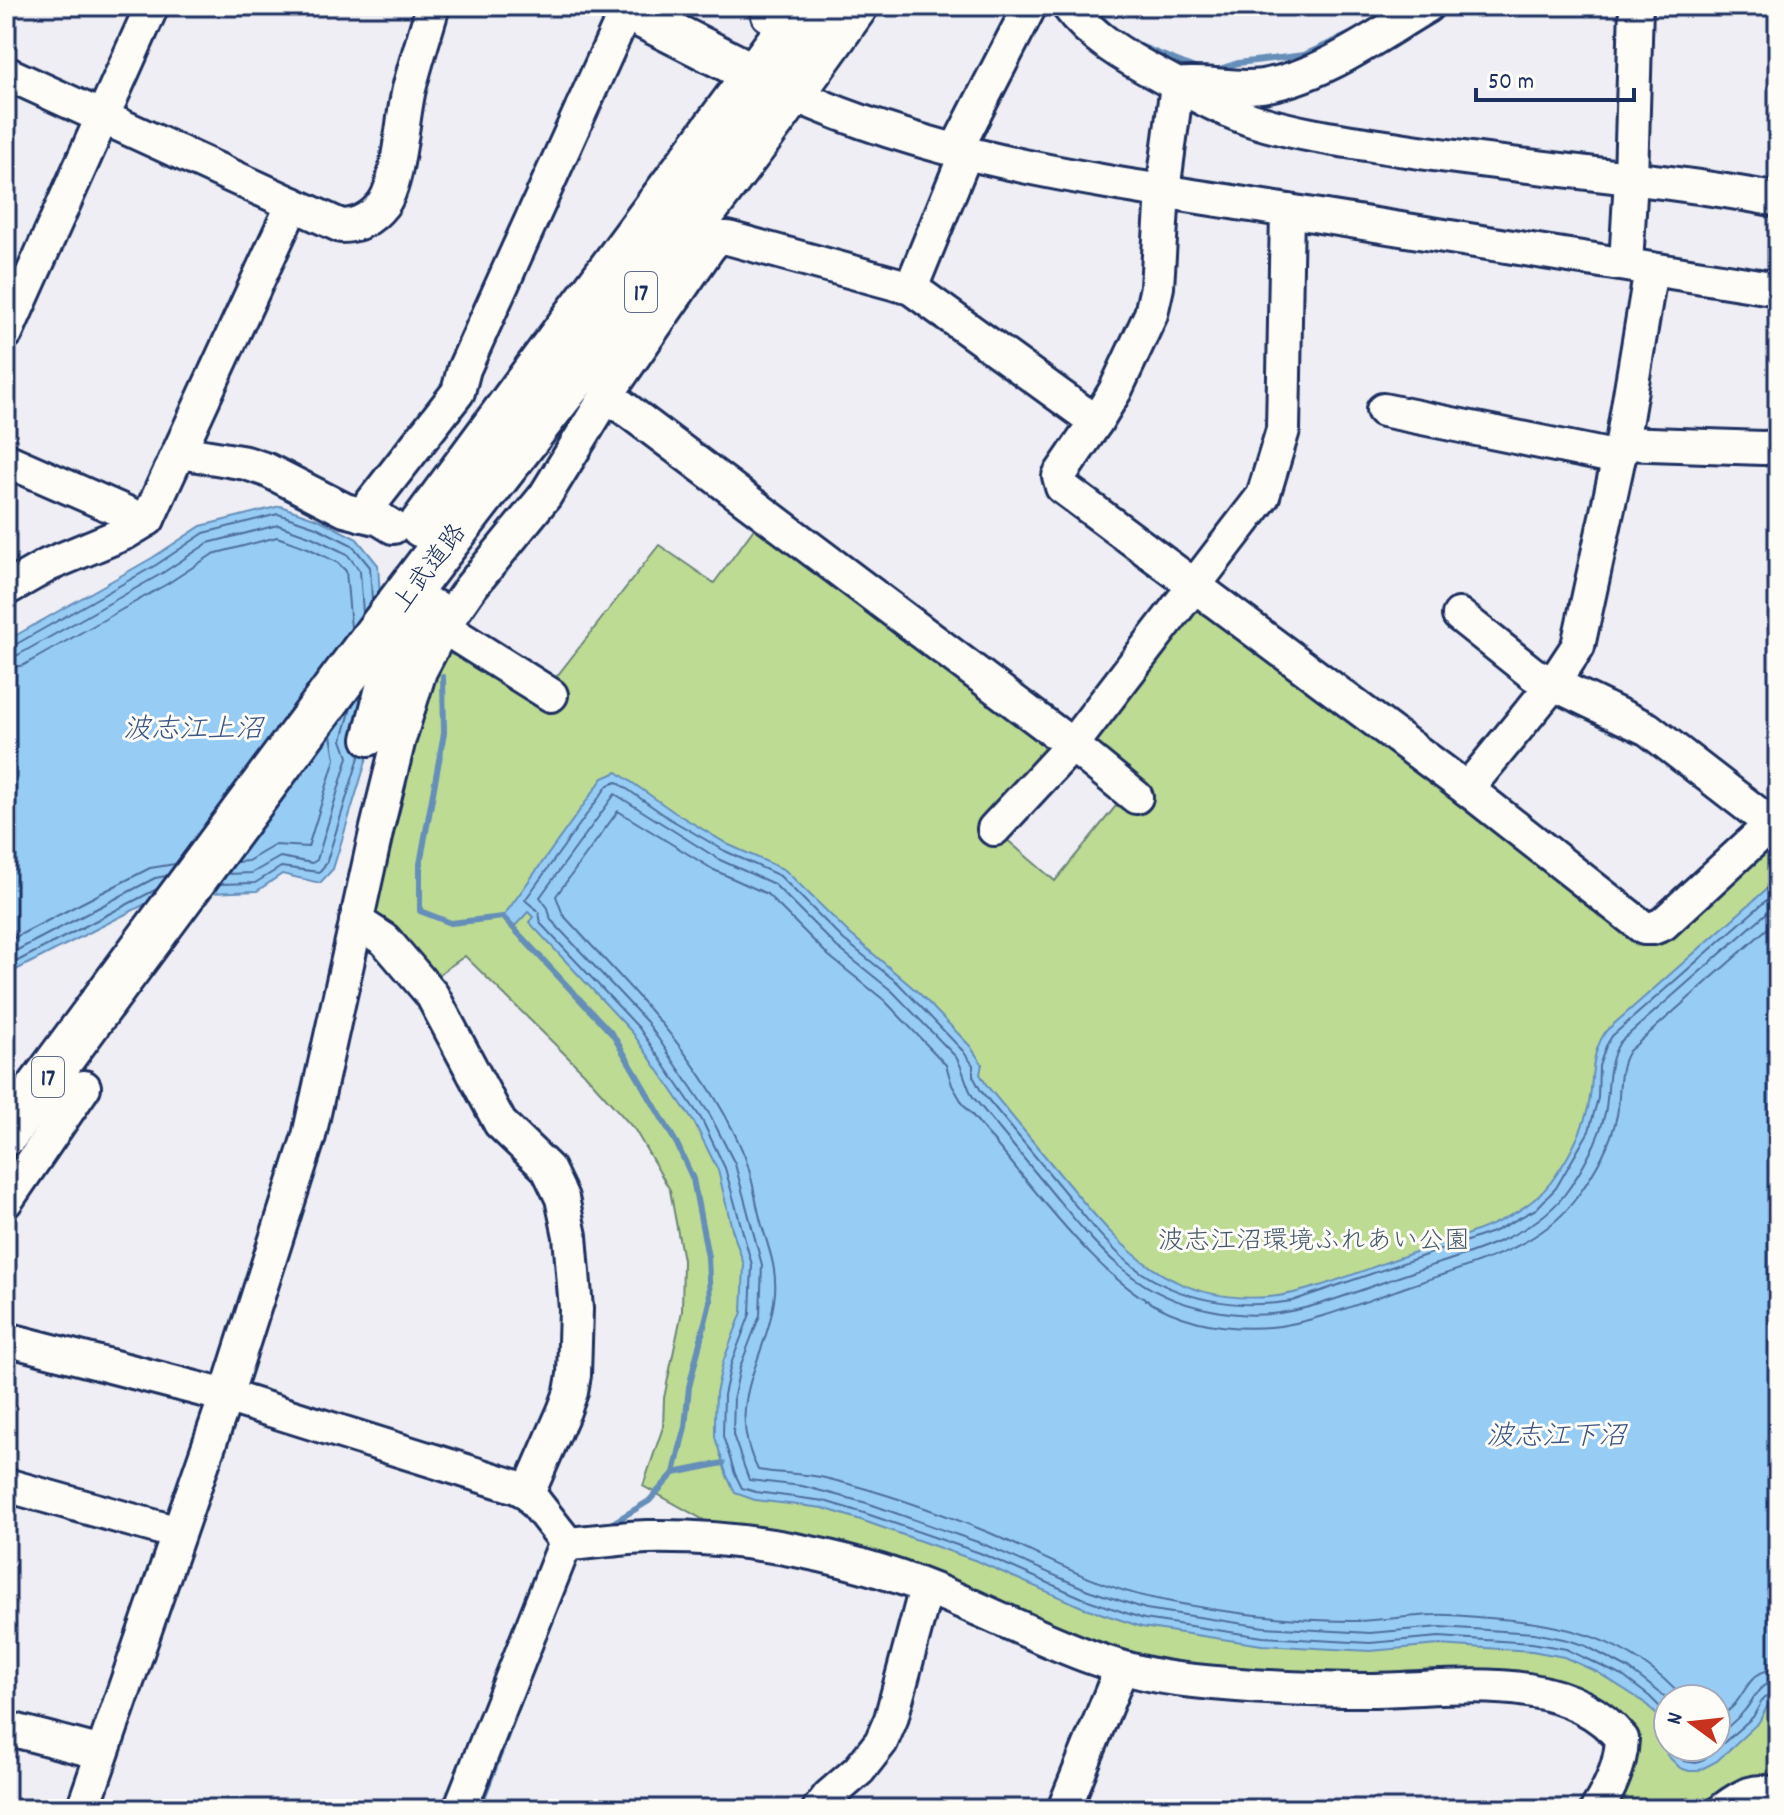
<svg xmlns="http://www.w3.org/2000/svg" width="1784" height="1815" viewBox="0 0 1784 1815" font-family="Dekko,'Klee One',sans-serif">
<rect width="100%" height="100%" fill="#eeeef4"/>
<filter id="ink" filterUnits="userSpaceOnUse"><feTurbulence type="fractalNoise" baseFrequency=".0125" numOctaves="2"/><feDisplacementMap in="SourceGraphic" scale="16" xChannelSelector="R" yChannelSelector="G"/><feConvolveMatrix kernelMatrix="1 2 1 2 8 2 1 2 1" color-interpolation-filters="sRGB"/></filter>
<g filter="url(#ink)">
<!-- green -->
<path fill="#bddb93" stroke="#6c8578" stroke-width="2" fill-rule="evenodd" d="M 762,518 L 1064,748 L 991,826 L 1055,881 L 1133,785 L 1086,751 L 1191,600 L 1256,638 L 1650,945 L 1778,831 L 1778,1783 L 1743,1785 L 1707,1809 L 1609,1809 L 1614,1715 L 1379,1680 L 1209,1670 L 1145,1659 L 720,1529 L 643,1486 L 663,1427 L 664,1398 L 682,1311 L 683,1260 L 670,1190 L 635,1130 L 583,1072 L 465,956 L 429,981 L 370,917 L 428,698 L 446,652 L 521,684 L 550,685 L 659,545 L 714,583 ZM 1668,1699 L 1716,1699 L 1716,1747 L 1668,1747 Z"/>
<!-- water -->
<g fill="#97cdf5" stroke="#658eb9" stroke-width="2" fill-rule="evenodd">
<polygon points="280,506 320,520 357,539 378,565 380,596 371,745 333,869 320,883 282,874 257,891 163,895 6,975 6,641 152,558 201,526"/>
<path d="M 617,772 L 674,812 L 729,845 L 785,870 L 850,934 L 920,994 L 970,1046 L 982,1064 L 980,1074 L 987,1086 C 1014,1119 1041,1151 1068,1184 C 1125,1252 1171,1304 1269,1297 C 1309,1294 1368,1268 1407,1255 C 1453,1239 1522,1222 1551,1182 C 1566,1162 1580,1136 1587,1112 C 1595,1083 1588,1057 1606,1031 L 1778,879 L 1778,1697 L 1768,1705 L 1759,1722 L 1717,1761 L 1698,1771 L 1689,1771 L 1680,1768 L 1667,1755 L 1661,1719 L 1644,1702 L 1597,1672 L 1564,1657 L 1532,1651 L 1439,1645 L 1370,1651 L 1262,1645 L 1142,1627 L 1082,1607 L 977,1561 L 861,1520 L 823,1508 L 755,1500 L 735,1493 L 727,1476 L 715,1437 L 715,1419 L 716,1393 L 723,1362 L 742,1312 L 744,1265 L 732,1229 L 718,1170 L 695,1124 L 632,1032 L 529,922 L 533,917 L 528,912 L 513,928 L 503,917 L 603,778 ZM 1668,1699 L 1716,1699 L 1716,1747 L 1668,1747 Z"/>
</g>
<g fill="none" stroke-linecap="round" stroke-linejoin="round">
<!-- shore -->
<g stroke="#4d6e9a" stroke-width="2">
<polyline points="6,647 13,646 156,565 204,533 278,514 316,527 352,545 370,567 372,600"/>
<polyline points="6,657 18,655 161,574 208,543 278,525 312,537 347,554 360,571 363,613"/>
<polyline points="6,669 24,665 167,584 213,554 277,537 308,548 338,563 346,571 351,628"/>
<polyline points="237,862 248,861 275,845 308,847 335,759 331,735"/>
<polyline points="227,874 252,873 280,857 312,863 317,860 348,757 342,740 351,708"/>
<polyline points="220,884 255,883 281,867 319,872 326,864 360,754"/>
<polyline points="6,942 150,868 175,864"/>
<polyline points="6,956 155,878 166,876"/>
<polyline points="6,967 157,889"/>
<path d="M 1668,1699 L 1629,1669 L 1586,1646 L 1568,1640 L 1534,1633 L 1440,1627 L 1370,1633 L 1264,1627 L 1146,1609 L 1088,1590 L 983,1544 L 867,1503 L 802,1486 L 749,1480 L 733,1435 L 734,1396 L 740,1367 L 760,1315 L 762,1265 L 735,1164 L 710,1115 L 647,1022 L 551,920 L 548,908 L 540,897 L 615,794 L 720,860 L 774,884 L 837,947 L 892,991 L 956,1057 C 964,1070 965,1083 973,1097 C 1000,1130 1027,1162 1054,1195 C 1100,1250 1136,1297 1211,1310 C 1230,1314 1251,1316 1271,1314 C 1316,1310 1367,1287 1410,1273 C 1462,1255 1531,1239 1565,1194 C 1582,1171 1599,1140 1605,1113 C 1610,1089 1606,1064 1620,1042 L 1778,903"/>
<path d="M 1684,1699 C 1630,1639 1565,1623 1489,1618 C 1471,1617 1452,1614 1435,1615 C 1406,1616 1379,1621 1350,1621 C 1285,1620 1216,1612 1152,1598 C 1095,1586 1043,1556 990,1533 C 939,1512 883,1492 829,1479 C 806,1473 781,1474 758,1470 C 722,1401 769,1358 775,1293 C 777,1267 768,1247 761,1222 C 755,1200 753,1178 745,1157 C 707,1063 631,988 563,915 L 556,896 L 618,811 L 714,870 L 767,894 L 829,956 L 884,1000 L 946,1065 L 952,1085 L 963,1104 C 990,1137 1017,1169 1044,1202 C 1109,1279 1160,1335 1271,1327 C 1316,1323 1372,1298 1415,1284 C 1469,1265 1538,1249 1574,1201 C 1592,1177 1611,1145 1617,1115 C 1621,1094 1617,1069 1629,1051 L 1778,919"/>
<path d="M 1668,1715 L 1649,1696 L 1624,1677 L 1566,1649 L 1532,1643 L 1439,1637 L 1370,1643 L 1263,1637 L 1144,1619 L 1085,1599 L 980,1553 L 864,1513 L 824,1501 L 756,1492 L 742,1488 L 735,1474 L 723,1436 L 724,1395 L 731,1364 L 750,1314 L 752,1265 L 725,1168 L 702,1120 L 639,1028 L 541,924 L 539,912 L 525,900 L 608,785 L 617,782 L 670,819 L 725,851 L 780,876 L 844,940 L 898,983 L 963,1051 L 973,1065 L 973,1076 L 981,1091 C 1008,1124 1036,1157 1063,1190 C 1085,1217 1107,1246 1134,1267 C 1178,1301 1239,1310 1292,1301 L 1493,1232 L 1536,1209 L 1556,1188 L 1589,1131 L 1598,1098 L 1599,1066 L 1606,1046 L 1612,1036 L 1778,890"/>
<path d="M 1716,1721 C 1722,1715 1730,1710 1735,1704 C 1749,1686 1751,1670 1778,1669"/>
<path d="M 1716,1737 C 1725,1729 1737,1720 1745,1710 C 1756,1697 1758,1683 1778,1681"/>
<polyline points="1672,1747 1684,1761 1696,1763 1704,1760 1753,1717 1763,1699 1772,1692 1778,1692"/>
</g>
<!-- stream -->
<g stroke="#658eb9" stroke-width="6">
<polyline points="1090,6 1113,29"/>
<polyline points="1135,44 1202,71"/>
<polyline points="1213,71 1238,63 1304,55 1355,32"/>
<polyline points="443,677 444,733 420,864 420,911 451,923 503,917 613,1035 677,1144 693,1179 708,1257 710,1302 689,1387 685,1427 674,1473 649,1501 606,1527"/>
<polyline points="674,1473 723,1463"/>
<polyline points="479,1809 525,1688"/>
</g>
<!-- minor casing -->
<g stroke="#1b2f5e" stroke-width="38">
<g id="minor">
<path d="M 1068,6 C 1091,37 1125,57 1159,75 C 1189,91 1219,109 1252,120 C 1301,136 1354,142 1406,150 C 1530,169 1655,177 1778,200"/>
<polyline points="768,15 774,6"/>
<path d="M 6,73 L 341,226 C 358,226 372,218 383,204 C 399,183 402,118 409,89 C 416,61 425,34 433,6"/>
<path d="M 793,94 C 935,159 1098,181 1251,205 C 1427,234 1602,261 1778,289"/>
<polyline points="956,150 1030,6"/>
<polyline points="697,233 710,246 718,238 728,238 911,288 1096,422 1059,476 1062,487 1467,789 1644,928 1653,928 1663,924 1778,818"/>
<polyline points="1626,264 1631,178 1636,6"/>
<polyline points="911,288 966,153"/>
<polyline points="6,333 152,6"/>
<polyline points="607,395 1072,745 1263,496 1283,430 1287,211"/>
<polyline points="1383,410 1619,458"/>
<path d="M 1096,422 L 1115,391 L 1151,314 L 1157,287 L 1163,191 L 1177,85 C 1205,81 1234,90 1262,86 C 1322,77 1376,36 1427,6"/>
<polyline points="1622,443 1763,448 1778,447"/>
<polyline points="180,452 246,463 267,470 345,510 380,519 393,527"/>
<polyline points="6,460 136,517 148,519 293,204"/>
<polyline points="362,515 458,392 464,369 628,6"/>
<polyline points="6,589 48,565 125,533 148,519"/>
<polyline points="1459,615 1533,674 1648,729 1771,824"/>
<polyline points="443,627 551,695"/>
<polyline points="369,739 383,684 416,631 435,607"/>
<polyline points="1467,789 1553,684 1578,646 1622,443 1651,269"/>
<polyline points="994,829 1072,745 1136,797"/>
<polyline points="356,921 385,940 432,995 500,1123 548,1169 562,1198 570,1236 576,1309 574,1375 571,1392 564,1411 528,1493"/>
<polyline points="6,1201 84,1087"/>
<polyline points="6,1339 226,1396 517,1487 528,1493 568,1544"/>
<polyline points="6,1485 178,1533"/>
<polyline points="6,1728 102,1753"/>
<polyline points="83,1809 226,1396 309,1136 377,828 399,739 420,671 443,627 470,588 545,496 607,395 710,246"/>
<path d="M 460,1809 L 561,1554 L 568,1544 C 594,1542 621,1538 647,1537 C 748,1535 859,1557 953,1598 C 1029,1630 1101,1671 1185,1680 C 1247,1687 1309,1690 1372,1690 C 1453,1689 1564,1668 1622,1739 C 1621,1765 1611,1787 1597,1809"/>
<polyline points="819,1809 829,1796 859,1770 881,1742 891,1719 926,1588"/>
<polyline points="1064,1809 1121,1669"/>
<path d="M 1724,1809 C 1741,1796 1757,1786 1778,1796"/>
</g>
</g>
<!-- major casing -->
<g stroke="#1b2f5e" stroke-width="46">
<polyline id="major" points="619,6 783,89"/>
</g>
<!-- highway casing -->
<g stroke="#1b2f5e" stroke-width="50">
<g id="highway">
<polyline points="422,525 806,6"/>
<path d="M 6,1133 C 144,947 281,760 421,575 C 565,385 718,201 855,6"/>
</g>
</g>
<!-- minor -->
<use href="#minor" stroke="#fdfcf7" stroke-width="32"/>
<!-- major -->
<use href="#major" stroke="#fdfcf7" stroke-width="40"/>
<!-- highway -->
<use href="#highway" stroke="#fdfcf7" stroke-width="44"/>
</g>
</g>
<g text-anchor="middle" stroke-width="6" stroke-linejoin="round" paint-order="stroke">
<!-- shield labels -->
<g fill="#fdfcf7" stroke="#5f6c8c" stroke-width="2">
<rect x="625" y="272" width="32" height="40" rx="6"/>
<rect x="32" y="1057" width="32" height="40" rx="6"/>
</g>
<g font-size="24" font-weight="bold" fill="#1b2f5e">
<text x="641" y="300">17</text>
<text x="48" y="1085">17</text>
</g>
<!-- street labels -->
<g font-size="26" fill="#1b2f5e" stroke="#fdfcf7">
<text transform="translate(428 567) rotate(-53)" y="9">上武道路</text>
</g>
<!-- park labels -->
<g font-size="26" fill="#445a6b" stroke="#fdfcf7">
<text x="1314" y="1248">波志江沼環境ふれあい公園</text>
</g>
<!-- water labels -->
<g font-size="28" font-style="italic" fill="#3a5684" stroke="#fdfcf7">
<text x="193" y="737">波志江上沼</text>
<text x="1556" y="1444">波志江下沼</text>
</g>
</g>
<!-- margin -->
<rect width="1784" height="1815" fill="none" stroke="#fdfcf7" stroke-width="32"/>
<rect x="16" y="16" width="1752" height="1783" fill="none" stroke="#1b2f5e" stroke-width="3" filter="url(#ink)"/>
<!-- north arrow -->
<g transform="translate(1692 1723) rotate(285)"><circle r="38" fill="#fdfcf7" stroke="#a3aaba" stroke-width="2"/>
<path d="M0-6L14 30L0 20L-14 30Z" fill="#c8321e"/>
<text y="-12" font-size="22" font-weight="bold" text-anchor="middle" fill="#1b2f5e">N</text>
</g>
<!-- scale -->
<path d="M1476 88v12h158v-12" fill="none" stroke="#1b2f5e" stroke-width="4"/>
<text x="1488" y="88" font-size="24" fill="#1b2f5e" stroke="#fdfcf7" stroke-width="6" paint-order="stroke">50 m</text>
</svg>
